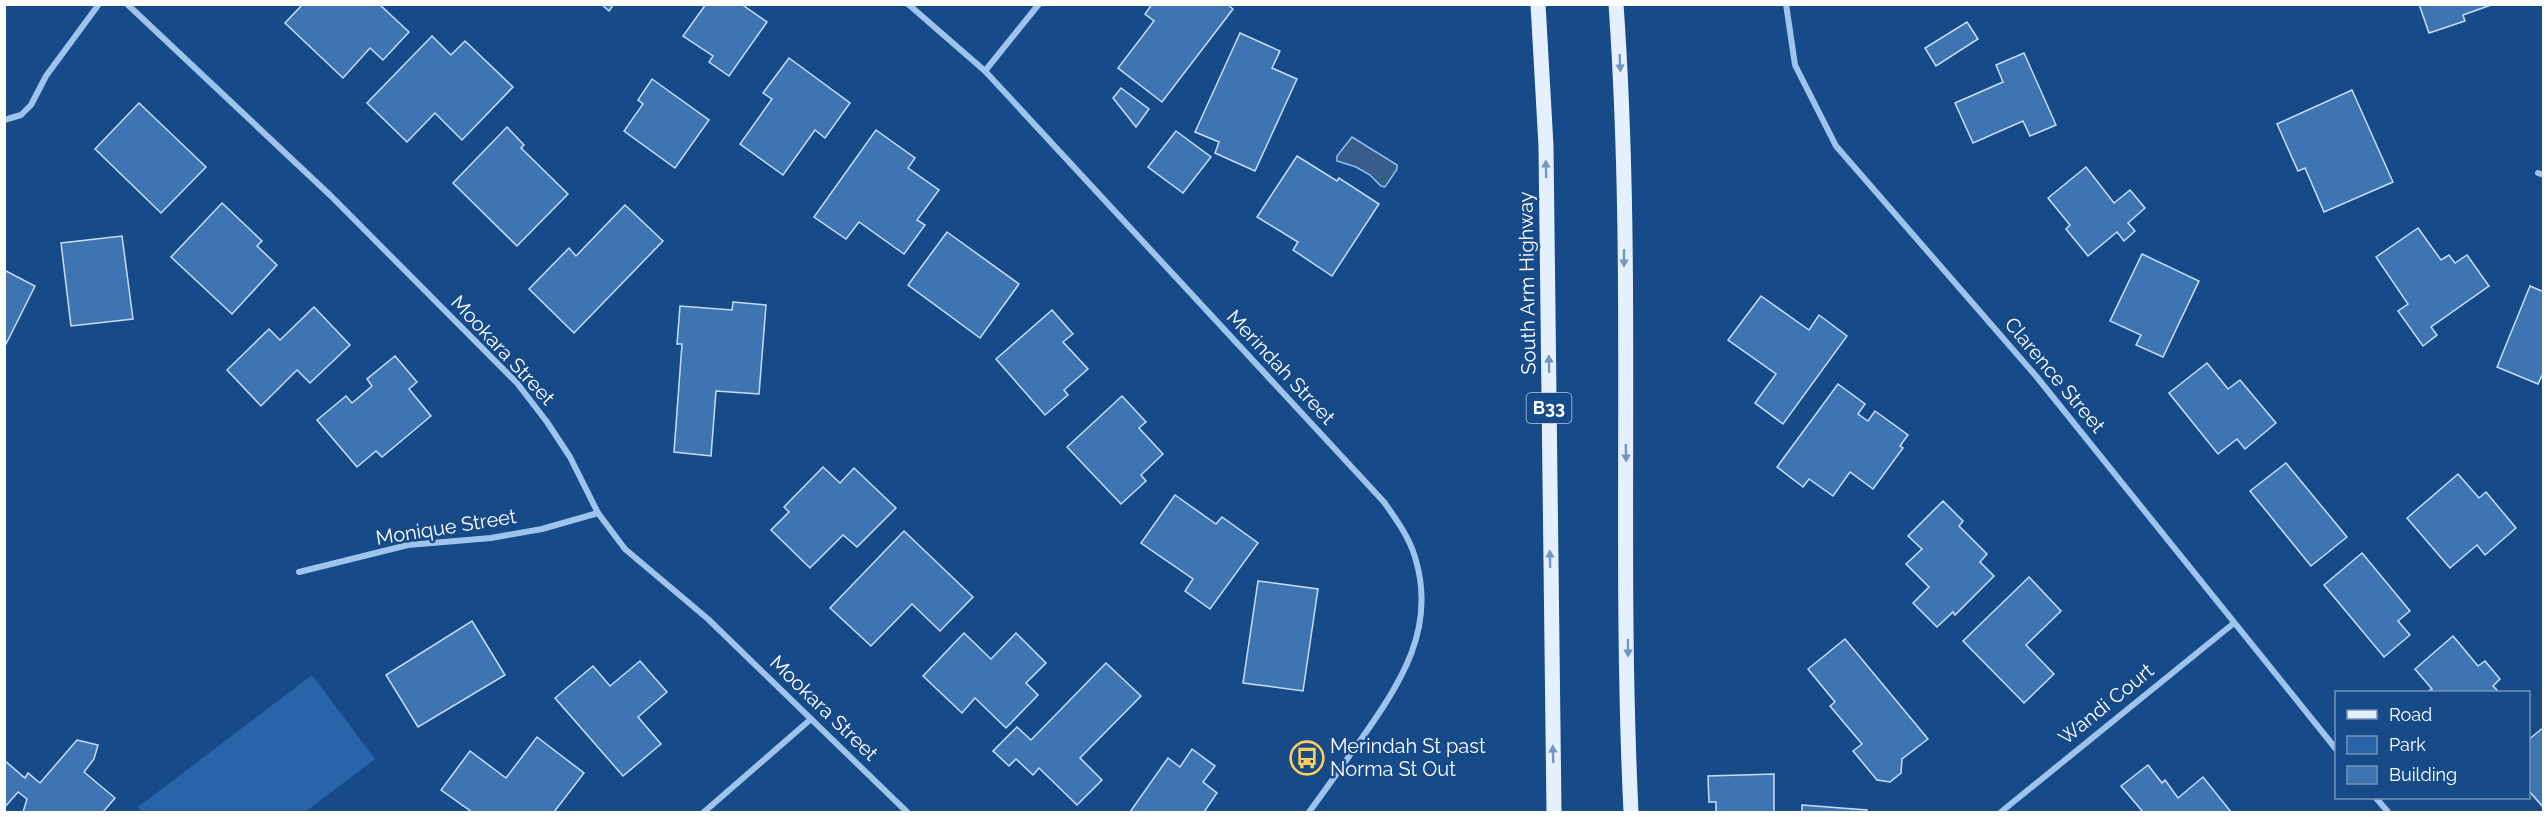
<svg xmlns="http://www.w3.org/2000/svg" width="2548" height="817" viewBox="0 0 2548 817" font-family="Raleway,sans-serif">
<rect width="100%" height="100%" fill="#164a89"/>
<!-- green -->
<polygon fill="#2964a8" points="312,675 375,759 305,812 142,812 138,807"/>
<!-- water -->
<polygon fill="#375d8b" stroke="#90bff1" stroke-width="1.5" points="1352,137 1397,165 1397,169 1385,187 1381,186 1370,175 1356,167 1337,161 1337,156"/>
<!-- building -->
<g fill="#3f74b2" stroke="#c4defa" stroke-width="1.5">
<polygon points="303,4 379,4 409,32 383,60 370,48 343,78 285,23"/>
<polygon points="601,4 614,4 609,11"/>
<polygon points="706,4 741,4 767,22 729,76 709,62 713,56 683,36"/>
<polygon points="1152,4 1227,4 1233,9 1162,102 1118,68 1154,21 1145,14"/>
<polygon points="2419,4 2494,4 2463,15 2465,21 2429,33"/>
<polygon points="1967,22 1978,39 1936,66 1925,48"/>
<polygon points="1240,33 1280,51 1272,68 1297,79 1255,171 1215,153 1219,142 1195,132"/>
<polygon points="432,36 451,55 465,41 513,87 462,140 435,113 407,142 367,103"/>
<polygon points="2024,53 2056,125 2030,136 2023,121 1973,143 1955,103 2003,82 1996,65"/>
<polygon points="789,58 850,103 825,138 815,130 783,175 740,144 772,99 763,93"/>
<polygon points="652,79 709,120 675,168 624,131 643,104 638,100"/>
<polygon points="1121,88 1149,109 1136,127 1113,98"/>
<polygon points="2352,90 2393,182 2324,212 2305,168 2298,171 2277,124"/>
<polygon points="139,103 206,167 161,213 95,149"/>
<polygon points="507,127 524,145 521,148 568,194 517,246 453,183"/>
<polygon points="876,130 915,158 908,168 939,190 917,220 925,225 904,254 859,222 846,239 814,217"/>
<polygon points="1176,131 1211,157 1183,193 1148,167"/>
<polygon points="1297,156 1337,181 1339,178 1379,204 1332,276 1293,250 1298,242 1257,217"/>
<polygon points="2086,167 2114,203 2130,190 2145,208 2128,223 2135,231 2124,241 2117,232 2088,256 2066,229 2070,225 2048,198"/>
<polygon points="222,203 262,241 257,246 277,265 232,314 171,257"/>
<polygon points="625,205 663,241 574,333 529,289 569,248 576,256"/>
<polygon points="2418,228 2441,260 2449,255 2455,263 2467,255 2489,286 2431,327 2437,335 2423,346 2398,311 2408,304 2376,257"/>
<polygon points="947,232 1019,284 980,338 908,285"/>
<polygon points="122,236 133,319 71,326 61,243"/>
<polygon points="2142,254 2199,281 2163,357 2136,345 2141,335 2110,321"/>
<polygon points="4,270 35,286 6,344 4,343"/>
<polygon points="2530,286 2544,292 2544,371 2538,384 2497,367"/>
<polygon points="1761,296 1809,330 1819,315 1847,336 1783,424 1755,403 1776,374 1728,340"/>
<polygon points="733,302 766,305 759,394 716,391 711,456 674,452 682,344 677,344 680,306 732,310"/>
<polygon points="314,307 350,345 310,383 297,370 261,406 227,370 269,329 280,340"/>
<polygon points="1052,310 1073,334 1063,342 1088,369 1064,390 1068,395 1045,415 996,359"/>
<polygon points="395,356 417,382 409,389 431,416 382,457 376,451 357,467 317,420 346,396 352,403 372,386 367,379"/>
<polygon points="2207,363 2228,389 2240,380 2276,423 2245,449 2237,439 2218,454 2169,393"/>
<polygon points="1838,384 1865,404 1858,414 1868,421 1875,411 1908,435 1900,446 1903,448 1873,489 1850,472 1833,496 1809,479 1803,487 1777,467"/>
<polygon points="1122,396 1146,422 1139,428 1163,454 1141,475 1146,481 1121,504 1067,447"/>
<polygon points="2286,463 2347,537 2311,566 2250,491"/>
<polygon points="823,467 840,483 854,468 896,508 857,547 843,535 810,568 771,530 789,512 784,507"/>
<polygon points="2458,474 2479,498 2486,492 2516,528 2485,555 2477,545 2450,568 2407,518"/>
<polygon points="1175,495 1216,524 1222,517 1258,543 1210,609 1185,591 1193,579 1141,543"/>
<polygon points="1943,501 1963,521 1959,526 1987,554 1980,562 1994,576 1955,615 1953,612 1937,627 1913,603 1929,587 1906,564 1922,549 1908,536"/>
<polygon points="904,531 973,597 940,631 912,604 871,646 830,608"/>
<polygon points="2362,553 2410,611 2398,621 2410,635 2384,657 2324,585"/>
<polygon points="2029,577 2061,611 2026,645 2054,674 2024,703 1963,641"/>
<polygon points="1258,581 1318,589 1303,691 1243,683"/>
<polygon points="472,621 505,675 418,727 386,675"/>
<polygon points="964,633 991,659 1016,633 1046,663 1026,683 1038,695 1006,728 975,698 962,713 923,676"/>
<polygon points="2453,636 2478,666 2485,661 2500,679 2493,686 2499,692 2427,692 2432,689 2415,669"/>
<polygon points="1845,639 1928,739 1902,759 1901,773 1890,782 1877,780 1853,751 1862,744 1830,706 1835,702 1808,669"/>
<polygon points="640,661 667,692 638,717 661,744 623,776 555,698 593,666 610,686"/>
<polygon points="1106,663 1141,696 1080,758 1102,780 1077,805 1039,768 1033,775 1016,759 1009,766 993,751 1017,727 1031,740"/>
<polygon points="2544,727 2544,808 2528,790 2528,740"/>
<polygon points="537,737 584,773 554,812 472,812 441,790 470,751 506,778"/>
<polygon points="77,740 98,745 94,759 84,772 115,798 103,812 23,812 27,799 18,792 4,808 4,760 25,778 28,773 40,783"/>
<polygon points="1192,749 1215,766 1203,782 1217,793 1204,812 1130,812 1168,758 1180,767"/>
<polygon points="2148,765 2162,783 2165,780 2178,798 2203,777 2231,812 2143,812 2121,786"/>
<polygon points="1774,774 1774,812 1716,812 1716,802 1709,802 1708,776"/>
<polygon points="1802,805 1867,810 1867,812 1802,812"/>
</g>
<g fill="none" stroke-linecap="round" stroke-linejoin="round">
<!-- street -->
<g stroke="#9ec4ee" stroke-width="6">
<polyline points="127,4 331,196 517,383 547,422 570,457 598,513 625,549 708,619 907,812"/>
<path d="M 908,4 L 985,71 L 1384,502 C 1396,519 1409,537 1415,557 C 1437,628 1401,682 1362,738 C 1344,763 1327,788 1309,812"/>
<polyline points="1786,4 1795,65 1836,146 2036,376 2336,749"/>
<polyline points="985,71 1039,4"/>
<polyline points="4,120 21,115 31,105 46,76 99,4"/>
<polyline points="2538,173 2544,175"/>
<polyline points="299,572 408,545 491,538 542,529 598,513"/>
<polyline points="2376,798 2388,812"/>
<polyline points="704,812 811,719"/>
<polyline points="2001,812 2234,623"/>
</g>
<!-- primary -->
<g stroke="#e5f0ff" stroke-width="15">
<polyline points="1538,4 1546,146 1554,812"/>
<path d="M 1616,4 C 1635,273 1618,544 1631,812"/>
</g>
</g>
<!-- one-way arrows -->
<defs><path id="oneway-solid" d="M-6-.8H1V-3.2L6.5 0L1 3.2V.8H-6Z" transform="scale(1.5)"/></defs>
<g fill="#7395be">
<use href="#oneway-solid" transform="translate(1620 63) rotate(87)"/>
<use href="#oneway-solid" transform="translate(1546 169) rotate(-91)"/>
<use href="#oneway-solid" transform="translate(1624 258) rotate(90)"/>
<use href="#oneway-solid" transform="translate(1549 364) rotate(-91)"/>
<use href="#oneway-solid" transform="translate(1626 453) rotate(89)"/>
<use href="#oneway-solid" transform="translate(1550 559) rotate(-91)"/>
<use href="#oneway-solid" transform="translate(1628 648) rotate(89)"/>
<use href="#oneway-solid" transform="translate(1553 754) rotate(-92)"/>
</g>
<!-- icons -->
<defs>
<g id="bus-ring" transform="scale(1.725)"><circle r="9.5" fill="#164a89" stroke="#ffcd5b" stroke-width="1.5"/><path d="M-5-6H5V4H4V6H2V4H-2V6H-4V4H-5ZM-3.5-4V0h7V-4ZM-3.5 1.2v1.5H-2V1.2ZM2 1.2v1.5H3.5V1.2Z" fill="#ffcd5b"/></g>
</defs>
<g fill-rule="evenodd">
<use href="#bus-ring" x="1307" y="758"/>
</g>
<g text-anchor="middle" stroke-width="5" stroke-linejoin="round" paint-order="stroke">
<!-- shield labels -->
<rect fill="#164a89" stroke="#b9c9dc" stroke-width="1.5" x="1526.5" y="393" width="45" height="30" rx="4.5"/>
<g font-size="18" font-weight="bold" fill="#fff">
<text x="1549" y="414">B33</text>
</g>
<!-- street labels -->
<g font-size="20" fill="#fff" stroke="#164a89">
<text transform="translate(1527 283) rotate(-91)" y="7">South Arm Highway</text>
<text transform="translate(503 350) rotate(47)" y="7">Mookara Street</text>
<text transform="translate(1281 367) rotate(47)" y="7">Merindah Street</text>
<text transform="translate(2055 375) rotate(50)" y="7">Clarence Street</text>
<text transform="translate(446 527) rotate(-9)" y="7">Monique Street</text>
<text transform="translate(2106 704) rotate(-39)" y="7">Wandi Court</text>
<text transform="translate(824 708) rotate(44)" y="7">Mookara Street</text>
</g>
<!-- poi labels -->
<g font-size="20" fill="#fff" stroke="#164a89" text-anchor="start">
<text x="1330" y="753">Merindah St past<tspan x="1330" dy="23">Norma St Out</tspan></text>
</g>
</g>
<!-- border -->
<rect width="2548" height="817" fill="none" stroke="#ffffff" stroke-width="12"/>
<!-- legend -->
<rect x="2335" y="691" width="195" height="108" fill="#164a89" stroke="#7392b8" stroke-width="1.5"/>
<rect x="2347" y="710" width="30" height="9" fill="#e5f0ff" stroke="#7392b8" stroke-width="1.5"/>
<text x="2389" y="721" font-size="18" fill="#ffffff">Road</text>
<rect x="2347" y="736" width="30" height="18" fill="#2964a8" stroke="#7392b8" stroke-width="1.5"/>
<text x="2389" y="751" font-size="18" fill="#ffffff">Park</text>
<rect x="2347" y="766" width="30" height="18" fill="#3f74b2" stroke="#7392b8" stroke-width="1.5"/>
<text x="2389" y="781" font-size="18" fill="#ffffff">Building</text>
</svg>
